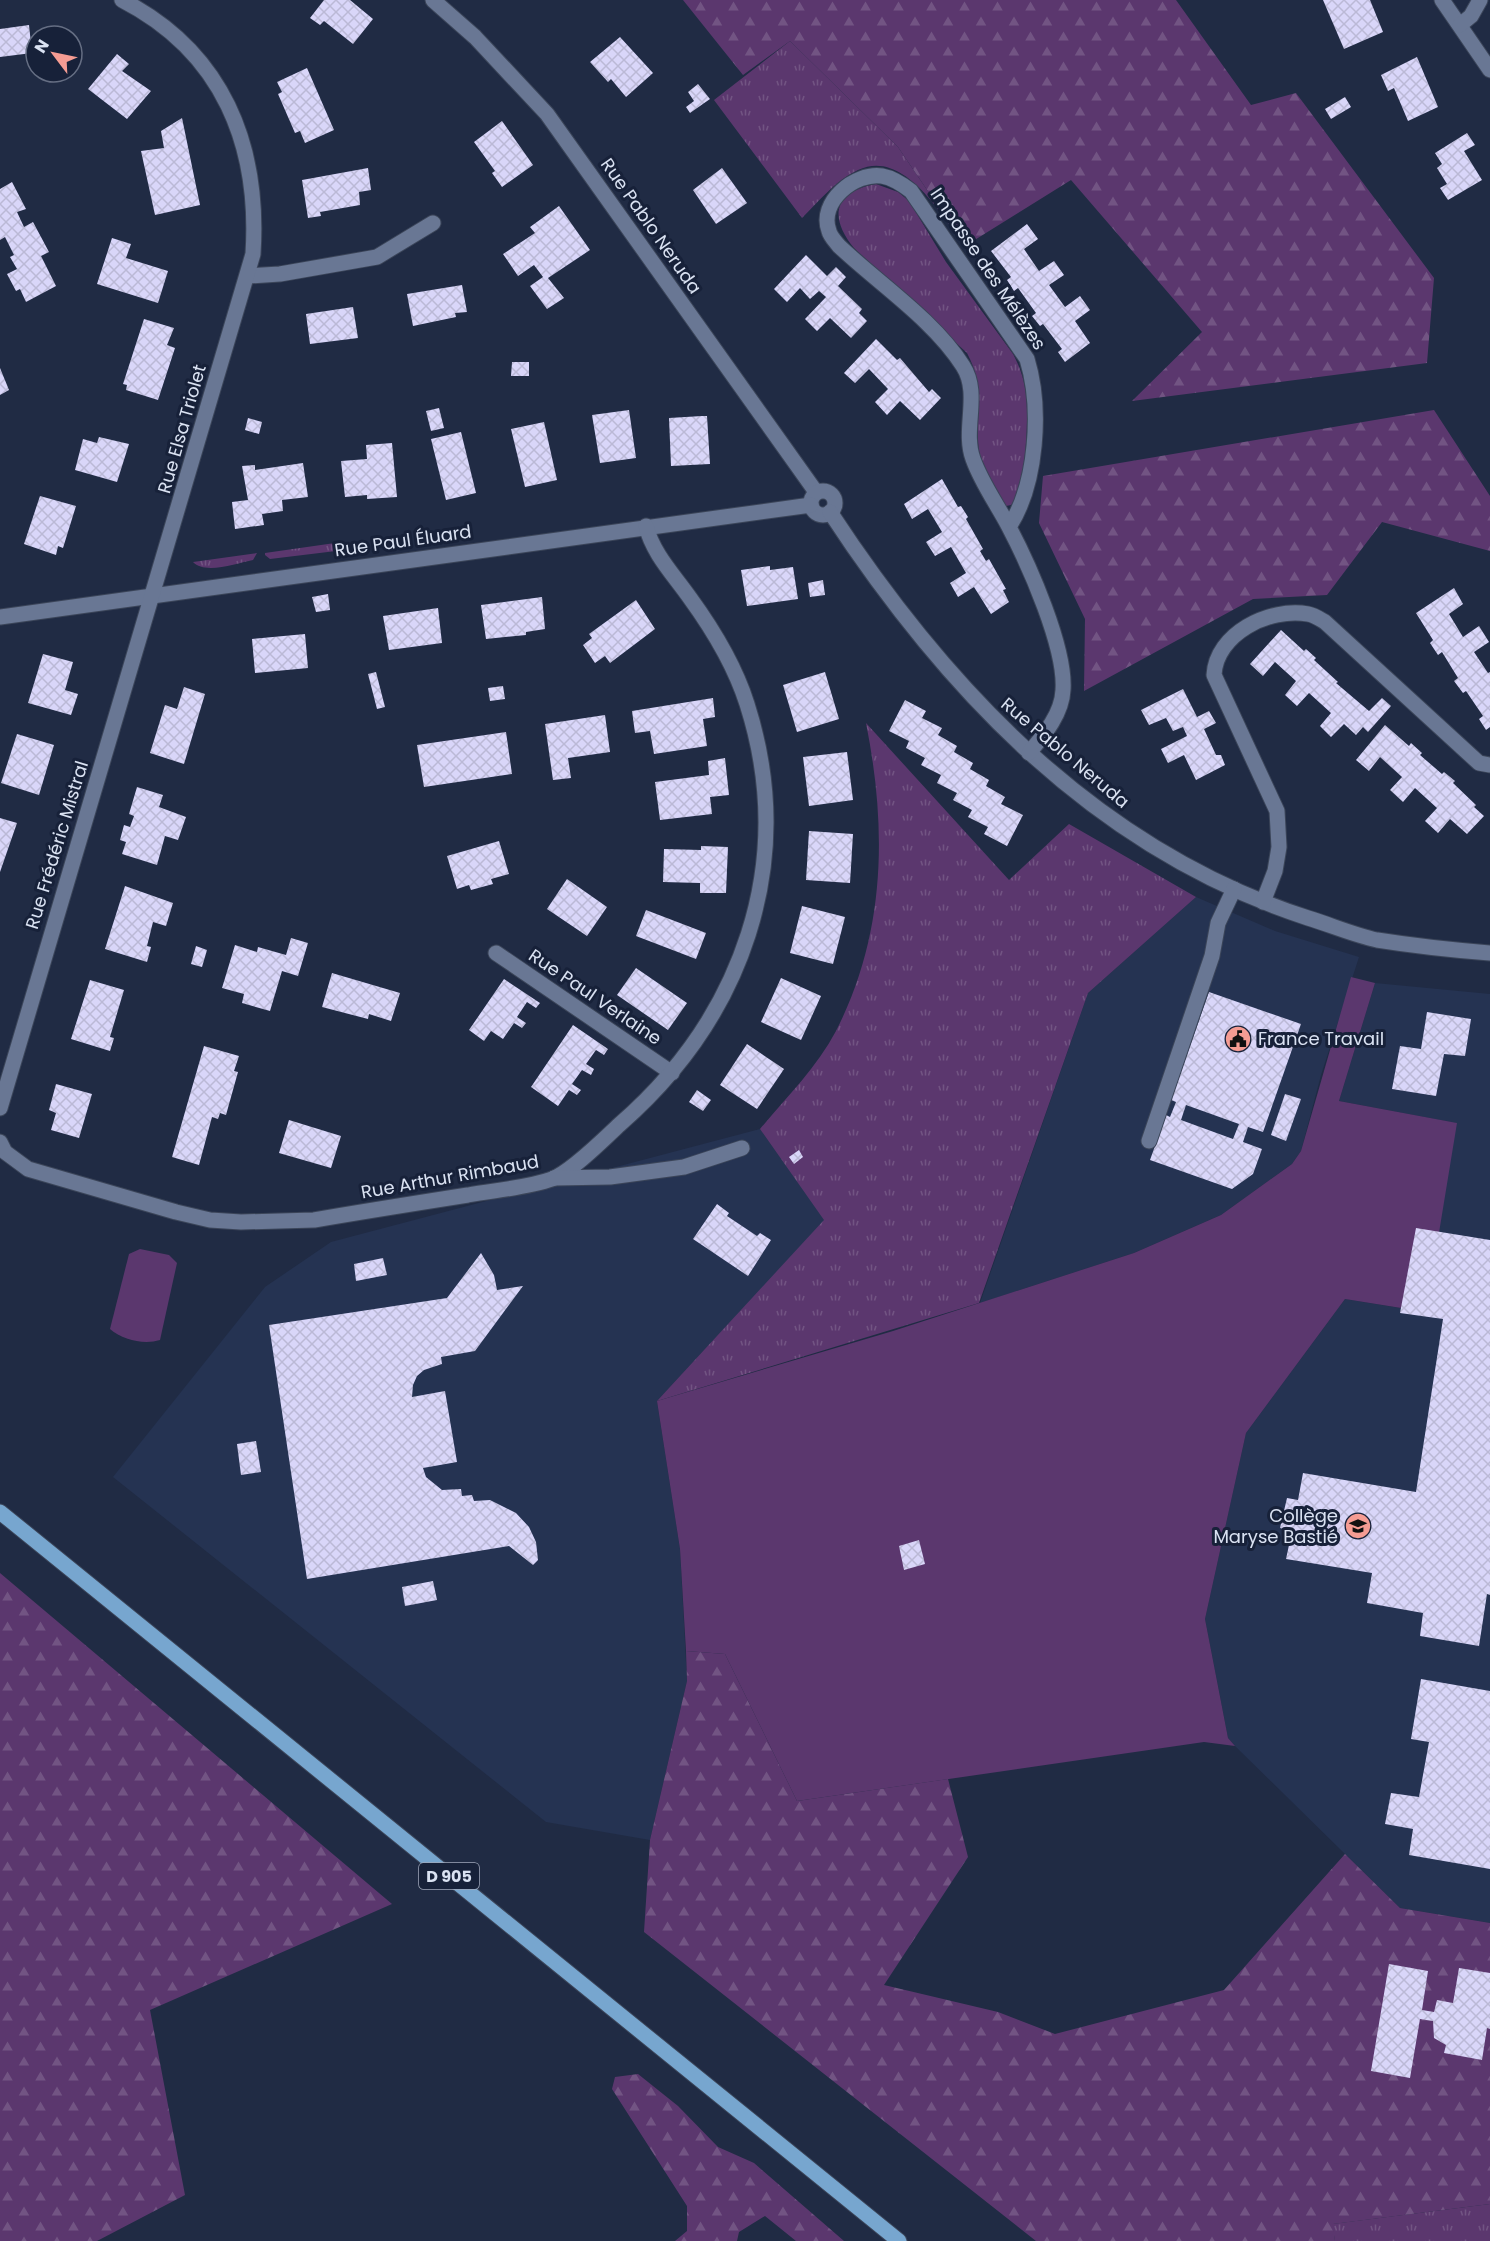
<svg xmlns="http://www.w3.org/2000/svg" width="1490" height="2241" viewBox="0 0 1490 2241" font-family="Poppins,sans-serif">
<defs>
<pattern id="grass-tufts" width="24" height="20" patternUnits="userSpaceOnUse" patternTransform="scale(1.5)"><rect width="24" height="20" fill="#5b376e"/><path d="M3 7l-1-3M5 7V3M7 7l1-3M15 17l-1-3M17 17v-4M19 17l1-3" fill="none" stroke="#725483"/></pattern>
<pattern id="forest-firs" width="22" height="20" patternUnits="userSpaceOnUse" patternTransform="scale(1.5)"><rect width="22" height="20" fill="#5b376e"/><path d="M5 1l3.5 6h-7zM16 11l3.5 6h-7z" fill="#725483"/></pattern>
<pattern id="building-cross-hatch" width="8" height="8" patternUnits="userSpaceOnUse" patternTransform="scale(1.5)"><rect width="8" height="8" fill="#d9d6f9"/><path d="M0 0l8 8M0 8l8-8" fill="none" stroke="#bbb9d6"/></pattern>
</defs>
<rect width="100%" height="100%" fill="#202b44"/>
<!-- built -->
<g fill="#253352">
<polygon points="1196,897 1275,931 1359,957 1321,1075 1301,1151 1292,1164 1221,1215 1134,1253 980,1303 1088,993"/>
<polygon points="1375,983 1490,994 1490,1923 1400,1908 1235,1746 1228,1738 1205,1619 1246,1433 1345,1299 1425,1312 1456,1123 1339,1101"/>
<polygon points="760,1129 825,1220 657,1401 680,1549 687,1681 650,1840 546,1822 113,1477 265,1287 331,1242"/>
</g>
<!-- grass -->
<g fill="url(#grass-tufts)">
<path d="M 790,41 L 898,147 L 965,246 C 942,216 904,148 858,170 C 836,180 819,201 802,218 L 714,100 Z"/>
<path d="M 876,184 L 898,192 L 909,201 L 946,262 L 1013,354 C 1020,367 1024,379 1026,394 C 1029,416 1026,491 1011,505 L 1006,506 C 991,489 978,462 978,439 C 977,405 984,385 967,353 L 854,248 C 829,217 833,192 876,184 Z"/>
<polygon points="335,543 336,551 270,559 265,555 265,553"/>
<path d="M 257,553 L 253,560 C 237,563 205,575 193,562 Z"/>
<path d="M 866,723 L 1009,880 L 1069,824 L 1196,897 L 1088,993 L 979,1303 L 657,1401 L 824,1220 L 760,1129 C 786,1098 817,1067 836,1031 C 886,933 887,828 866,723 Z"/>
<polygon points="1490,2204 1490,2241 1335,2241 1332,2224"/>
</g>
<!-- forest -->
<g fill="url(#forest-firs)">
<polygon points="683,0 1176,0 1251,105 1296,93 1434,278 1427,363 1132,401 1202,332 1071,180 965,246 898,147 790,41 743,75"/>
<polygon points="1434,410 1490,496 1490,551 1382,522 1327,595 1253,599 1084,691 1085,619 1039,523 1043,476"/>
<polygon points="0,1573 392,1904 150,2010 185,2195 97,2241 0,2241"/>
<polygon points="686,1651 725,1654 797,1801 948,1779 968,1857 884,1985 998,2012 1055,2034 1224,1990 1345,1854 1400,1908 1490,1923 1490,2204 1333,2224 1335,2241 1036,2241 644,1932 650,1840 687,1681"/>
<polygon points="638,2074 678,2106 718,2147 754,2163 844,2241 796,2241 765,2216 739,2232 737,2241 675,2241 687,2231 687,2206 612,2089 615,2077"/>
</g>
<!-- green -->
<g fill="#5b376e">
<polygon points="1351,977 1375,983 1339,1101 1457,1123 1426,1312 1345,1299 1246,1433 1205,1619 1228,1738 1235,1746 1204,1742 797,1801 725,1654 686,1651 680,1549 657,1401 893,1331 1134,1253 1221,1215 1292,1164 1301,1151"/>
<path d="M 140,1249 L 169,1255 L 177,1263 L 160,1340 C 144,1345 123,1340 110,1329 L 129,1254 Z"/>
</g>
<!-- building -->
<g fill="url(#building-cross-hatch)" fill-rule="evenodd">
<polygon points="324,0 350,0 373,19 353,44 324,21 320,25 310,18"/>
<polygon points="1323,0 1370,0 1383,32 1344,49"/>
<polygon points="29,25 32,53 0,57 0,29"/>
<polygon points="620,37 653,73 626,97 611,79 608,82 590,62"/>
<polygon points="117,54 129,64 122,71 151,91 127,119 88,89"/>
<polygon points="1417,57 1438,107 1408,121 1394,88 1388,91 1381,75"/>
<polygon points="307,68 334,130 305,143 300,131 295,133 278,94 282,92 277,82"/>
<polygon points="698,84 710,99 690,113 686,107 694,101 688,92"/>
<polygon points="1345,97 1351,107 1331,119 1325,109"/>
<polygon points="182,118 200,205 155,215 141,151 164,148 161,131"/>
<polygon points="502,121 533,165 502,187 492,173 495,171 474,142"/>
<polygon points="1467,133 1475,145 1464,151 1482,180 1448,200 1440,188 1447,184 1437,168 1442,164 1435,153"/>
<polygon points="368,168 371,190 359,192 360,205 320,212 321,216 308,218 302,180"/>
<polygon points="722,168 747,203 716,224 693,190"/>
<polygon points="12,182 26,209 17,212 24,227 33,222 49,252 41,256 56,286 26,302 20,289 16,291 7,274 17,269 10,257 14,255 5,237 0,240 0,189"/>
<polygon points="559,206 590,250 548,278 564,298 547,309 530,286 543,277 534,265 518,276 503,254 535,233 530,227"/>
<polygon points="1027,224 1038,239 1024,249 1039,271 1054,261 1064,275 1049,285 1065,307 1080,296 1090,310 1075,321 1090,343 1065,362 1058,352 1062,349 1043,324 1040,326 1032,316 1036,313 1018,288 1014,291 1007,280 1011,277 991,251"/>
<polygon points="112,238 131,244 126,258 168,271 158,303 97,284"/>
<polygon points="806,255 827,276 836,267 846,277 838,286 862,309 859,313 867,321 851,338 830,318 817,331 805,319 826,297 819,291 810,299 800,288 787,302 774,289"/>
<polygon points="462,285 467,312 455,313 456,317 413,326 407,294"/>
<polygon points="353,307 358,338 310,344 306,314"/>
<polygon points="144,319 174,328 167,345 175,348 158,400 126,390 127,385 123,384"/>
<polygon points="876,339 897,360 900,358 929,392 932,389 941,398 920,420 900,401 887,415 875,402 888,389 869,369 855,383 844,373"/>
<polygon points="512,362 529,362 529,376 511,376"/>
<polygon points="0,368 9,390 0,395"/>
<polygon points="439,408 444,428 431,431 426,411"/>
<polygon points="629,410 636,458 600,463 592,415"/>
<polygon points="702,416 707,416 710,464 671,466 669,418"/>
<polygon points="248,418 262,422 259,434 245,430"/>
<polygon points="544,422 557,480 525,487 511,429"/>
<polygon points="461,432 476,493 446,500 431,439"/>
<polygon points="99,437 129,444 117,482 75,470 83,439 97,443"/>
<polygon points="392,443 397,497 367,499 367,495 345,497 341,461 367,459 366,445"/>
<polygon points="303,463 308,497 282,500 283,511 262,514 264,525 235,529 232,502 248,500 242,466 255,465 255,470"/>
<polygon points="942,479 958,507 961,506 968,517 966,519 983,549 980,551 986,561 989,559 1006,589 1003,590 1009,602 991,614 974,587 958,597 950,583 966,573 951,547 935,556 926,542 942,532 928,509 912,519 904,504"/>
<polygon points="40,496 76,506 63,548 58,546 56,555 24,544"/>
<polygon points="770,566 770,570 793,567 798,599 747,606 741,570"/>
<polygon points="823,580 825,595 810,597 808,583"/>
<polygon points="1454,588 1463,604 1449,614 1463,637 1479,626 1489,642 1474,652 1488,673 1490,672 1490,727 1486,730 1479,719 1483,716 1466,691 1463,693 1454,681 1458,678 1442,652 1438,655 1430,643 1433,640 1416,613"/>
<polygon points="328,594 330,610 316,612 312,597"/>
<polygon points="542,597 545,629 526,632 526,635 486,639 481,605"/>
<polygon points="636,600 655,629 610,663 605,656 595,663 583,645 592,638 589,634"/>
<polygon points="438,608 442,643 389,650 383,616"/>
<polygon points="1281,630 1304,651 1306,649 1316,658 1314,660 1338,682 1336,683 1369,711 1382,698 1391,706 1368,732 1363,727 1356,735 1344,724 1331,737 1320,726 1331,713 1309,693 1297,706 1285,695 1296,681 1275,662 1263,676 1250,664"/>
<polygon points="305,634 308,668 255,673 252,639"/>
<polygon points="43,654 73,662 65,690 78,694 71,715 28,703"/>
<polygon points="376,672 385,707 377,709 368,674"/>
<polygon points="825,672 839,719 797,732 783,685"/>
<polygon points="503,686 505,699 490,701 488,688"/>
<polygon points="184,687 205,694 184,764 150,753 165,705 177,709"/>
<polygon points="1183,689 1197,717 1209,711 1216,723 1204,729 1216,755 1221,755 1225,765 1196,780 1184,755 1168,763 1161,749 1187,736 1183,727 1173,731 1166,718 1149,725 1141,710"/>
<polygon points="713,698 715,717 703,719 707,746 654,754 650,731 635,733 632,711"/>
<polygon points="905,700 926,711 922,718 942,728 938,735 957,746 954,752 973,763 970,769 989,780 986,786 1005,797 1001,804 1023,815 1007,846 984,834 988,827 968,817 972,810 953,800 957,793 937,783 941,775 921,765 925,758 906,748 909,741 889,731"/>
<polygon points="605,715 610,752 568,758 571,778 553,780 545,724"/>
<polygon points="1385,725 1409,746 1411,743 1422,753 1420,755 1442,774 1444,772 1455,781 1453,783 1476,805 1474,807 1484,816 1467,834 1450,819 1438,833 1425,821 1437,808 1415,788 1403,802 1390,790 1402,777 1380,757 1369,771 1356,760"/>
<polygon points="506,732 512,774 424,787 417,745"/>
<polygon points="17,734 54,745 39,795 1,783"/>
<polygon points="847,752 853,800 809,806 803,757"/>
<polygon points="725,758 729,795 710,797 712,814 660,820 655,782 709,775 708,761"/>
<polygon points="137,787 163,795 159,807 186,817 178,840 165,836 157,865 122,854 126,842 120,840 124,825 130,827 134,816 129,814"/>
<polygon points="0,818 17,823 0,872"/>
<polygon points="809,831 853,834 850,883 806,880"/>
<polygon points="499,841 509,874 491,879 493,884 471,890 469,885 457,889 447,856"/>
<polygon points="701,846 728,847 726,893 700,893 700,883 663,882 664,849 701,850"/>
<polygon points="567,879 607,907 587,936 547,909"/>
<polygon points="125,886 173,903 166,926 153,922 147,946 151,947 147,962 105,949"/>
<polygon points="802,906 845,917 833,964 790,953"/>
<polygon points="646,910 706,933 696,959 636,936"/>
<polygon points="291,938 308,943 298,976 282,971 270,1011 242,1003 244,994 222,988 235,945 257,952 258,947 286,955"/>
<polygon points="196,946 207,950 202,967 191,964"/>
<polygon points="636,968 687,1003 668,1030 617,995"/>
<polygon points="332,973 400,993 391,1021 369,1014 368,1019 322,1007"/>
<polygon points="781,978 821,996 801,1040 761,1022"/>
<polygon points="504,979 540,1003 536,1008 527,1002 517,1017 526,1023 522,1028 514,1023 503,1039 491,1031 484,1041 469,1030"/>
<polygon points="90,980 124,990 110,1037 114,1038 110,1051 71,1039"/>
<path d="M 1209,992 L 1301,1024 L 1263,1132 L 1248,1127 L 1243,1142 L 1262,1149 L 1253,1174 L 1232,1189 L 1150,1160 L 1166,1115 L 1170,1117 L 1176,1102 L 1171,1100 ZM 1186,1105 L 1239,1124 L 1233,1139 L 1181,1120 Z"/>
<polygon points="1427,1012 1471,1019 1465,1056 1444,1054 1436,1096 1392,1089 1400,1046 1421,1049"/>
<polygon points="573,1025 608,1049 604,1055 596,1050 586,1064 594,1069 591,1075 582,1070 572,1084 581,1090 577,1095 569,1090 558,1106 531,1087"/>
<polygon points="747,1044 784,1069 757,1109 720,1085"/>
<polygon points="204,1046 239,1056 234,1071 238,1072 226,1115 220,1113 218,1119 212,1117 199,1165 172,1157"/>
<polygon points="56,1084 92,1094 79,1138 51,1130 56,1113 49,1110"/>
<polygon points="697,1090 711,1100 703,1111 689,1102"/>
<polygon points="1285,1094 1301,1099 1286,1141 1271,1135"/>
<polygon points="289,1120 341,1136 331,1168 279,1153"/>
<polygon points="799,1150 803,1157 794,1164 789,1157"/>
<polygon points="717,1204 729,1213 727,1216 757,1236 760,1233 771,1240 748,1276 693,1239"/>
<polygon points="1416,1228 1490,1240 1490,1595 1487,1594 1479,1646 1420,1636 1423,1613 1367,1603 1372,1573 1286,1559 1292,1531 1280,1528 1287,1498 1298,1500 1303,1473 1416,1492 1443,1319 1400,1313"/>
<polygon points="481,1253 494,1275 497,1290 523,1286 475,1351 441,1357 442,1364 424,1370 417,1376 413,1385 412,1397 445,1391 457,1462 423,1468 426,1477 442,1490 461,1489 462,1496 472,1495 474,1501 490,1500 516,1513 529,1527 536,1542 538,1560 533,1565 509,1546 307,1579 269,1325 447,1298"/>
<polygon points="383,1258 387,1275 356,1281 354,1264"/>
<polygon points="256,1441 261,1472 241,1475 237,1444"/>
<polygon points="919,1540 925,1564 904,1570 899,1546"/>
<polygon points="433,1581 437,1600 405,1606 402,1587"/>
<polygon points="1421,1679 1490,1691 1490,1869 1409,1855 1413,1829 1385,1824 1391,1793 1419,1797 1429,1742 1411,1739"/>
<polygon points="1389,1964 1428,1971 1422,2010 1434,2012 1437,2000 1453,2003 1459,1968 1490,1973 1490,2029 1487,2028 1482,2060 1444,2053 1446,2045 1434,2038 1433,2021 1420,2019 1410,2078 1371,2071"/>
</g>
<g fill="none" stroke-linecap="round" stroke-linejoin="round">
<!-- minor casing -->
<g stroke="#3b4559" stroke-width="17">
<g id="minor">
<polyline points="433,0 475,37 547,114 816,492"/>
<polyline points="1442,0 1490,70"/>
<polyline points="1460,25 1471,16 1480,0"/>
<polyline points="248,276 280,274 377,257 433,223"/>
<circle cx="823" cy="503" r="12"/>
<path d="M 830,512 C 948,692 1098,850 1308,918 C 1331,925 1354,935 1377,940 C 1415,946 1452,950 1490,953"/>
<path d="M 1009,527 C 1037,484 1042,408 1027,359 L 911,191 C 902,184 893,178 882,176 C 855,172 818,202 829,231 C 830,236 835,241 839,246 C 878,283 934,320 963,366 C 981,394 962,429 973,459 C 982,484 997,504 1009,527 C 1029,565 1066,648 1063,690 C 1062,714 1044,735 1029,753"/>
<polyline points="0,617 811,505"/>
<path d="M 1263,902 L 1275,871 L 1279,847 L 1277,811 L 1214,675 C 1216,634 1269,607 1308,614 C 1314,615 1320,619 1325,622 L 1479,763 L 1490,765"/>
<polyline points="496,953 672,1073"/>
<path d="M 0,1108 L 253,254 C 260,145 223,52 122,0"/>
<polyline points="1149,1141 1212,956 1218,923 1234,889"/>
<path d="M 0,1142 L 5,1152 L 28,1169 L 176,1212 L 210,1220 L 241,1222 L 314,1220 C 366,1211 417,1203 468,1195 C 495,1190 527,1188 552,1179 C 571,1172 603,1140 619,1125 C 742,1018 798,864 747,704 C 735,666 714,631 690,598 C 674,575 653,554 646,526"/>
<polyline points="554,1178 610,1177 684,1167 742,1148"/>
</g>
</g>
<!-- major casing -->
<g stroke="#3b4559" stroke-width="17">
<polyline id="major" points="0,1512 899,2241"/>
</g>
<!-- minor -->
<use href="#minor" stroke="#697794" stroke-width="15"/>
<!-- major -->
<use href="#major" stroke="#77a6cf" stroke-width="15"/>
</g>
<!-- icons -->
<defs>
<g id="civic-disc" transform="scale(1.35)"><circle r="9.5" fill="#f59c93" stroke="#172139"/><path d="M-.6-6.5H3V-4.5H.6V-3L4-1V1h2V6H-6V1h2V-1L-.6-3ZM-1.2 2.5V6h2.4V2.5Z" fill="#111"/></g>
<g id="school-disc" transform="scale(1.35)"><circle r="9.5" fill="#f59c93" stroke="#172139"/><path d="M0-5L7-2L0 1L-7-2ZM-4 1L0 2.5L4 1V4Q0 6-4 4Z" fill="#111"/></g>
</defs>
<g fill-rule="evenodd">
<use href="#civic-disc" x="1238" y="1039"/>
<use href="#school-disc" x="1358" y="1526"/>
</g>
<g text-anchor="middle" stroke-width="6" stroke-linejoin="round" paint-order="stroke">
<!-- shield labels -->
<rect fill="#172139" stroke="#a0a8ba" stroke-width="1.5" x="419" y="1863" width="60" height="26" rx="4.5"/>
<g font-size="16" font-weight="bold" fill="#dae2f2">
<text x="449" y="1882">D 905</text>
</g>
<!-- street labels -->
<g font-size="18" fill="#dae2f2" stroke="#172139">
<text transform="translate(651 226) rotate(55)" y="6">Rue Pablo Neruda</text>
<text transform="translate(988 269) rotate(56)" y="6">Impasse des Mélèzes</text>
<text transform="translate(182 429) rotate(-74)" y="6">Rue Elsa Triolet</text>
<text transform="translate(403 541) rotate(-8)" y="6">Rue Paul Éluard</text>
<text transform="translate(1065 753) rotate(40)" y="6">Rue Pablo Neruda</text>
<text transform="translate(57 845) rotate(-73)" y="6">Rue Frédéric Mistral</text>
<text transform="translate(595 997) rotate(34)" y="6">Rue Paul Verlaine</text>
<text transform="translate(450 1177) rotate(-10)" y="6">Rue Arthur Rimbaud</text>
</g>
<!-- poi labels -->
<g font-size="18" fill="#dae2f2" stroke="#172139" text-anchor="start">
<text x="1258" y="1045">France Travail</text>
<text x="1338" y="1522" text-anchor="end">Collège<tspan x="1338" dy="21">Maryse Bastié</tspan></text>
</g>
</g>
<!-- north arrow -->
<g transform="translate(54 54) rotate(302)"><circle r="28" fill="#172139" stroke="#656e83" stroke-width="1.5"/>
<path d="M0-4.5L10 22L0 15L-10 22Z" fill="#f59c93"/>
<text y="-9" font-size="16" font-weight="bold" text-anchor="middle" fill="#dae2f2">N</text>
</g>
</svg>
